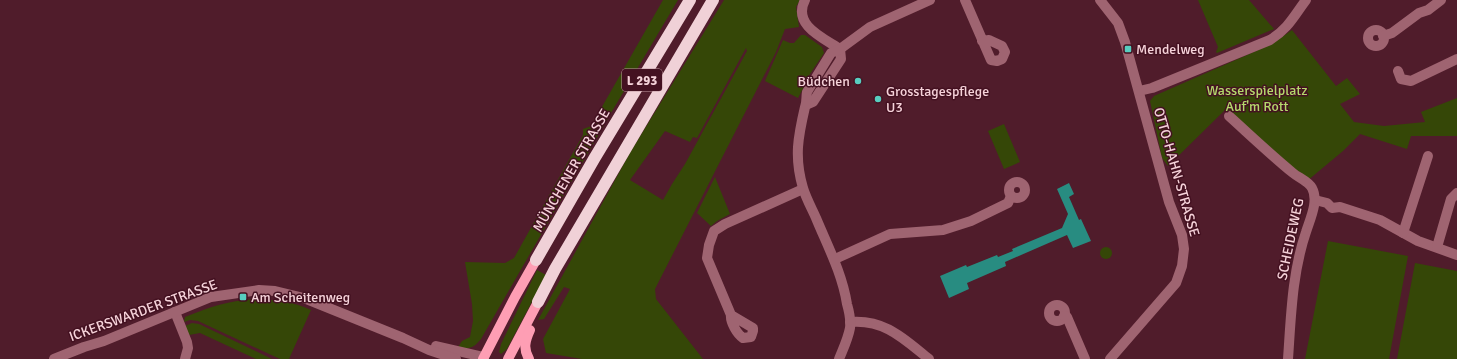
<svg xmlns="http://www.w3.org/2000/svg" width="1457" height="359" viewBox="0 0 1457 359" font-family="Signika,sans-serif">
<rect width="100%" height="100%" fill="#501c2b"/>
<!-- green -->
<g fill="#354707" fill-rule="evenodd">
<path d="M 663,0 L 678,0 L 611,113 L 481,339 C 473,349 469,349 458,347 L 462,341 L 470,337 L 473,321 L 472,304 L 465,262 L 505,263 L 514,258 L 583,135 L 583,129 L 591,126 Z"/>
<path d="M 724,0 L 800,0 L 796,7 L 799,27 L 785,29 L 776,52 L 655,289 L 656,299 L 703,359 L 582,359 L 546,353 L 543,339 L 570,289 L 564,287 L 544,319 L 538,320 L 631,151 ZM 746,48 L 747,51 L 685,164 L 672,184 L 663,200 L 630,180 L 665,131 L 690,142 L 693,137 L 697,138 Z"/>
<polygon points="1198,0 1249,0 1274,29 1217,53 1216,52 1218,47"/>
<polygon points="1292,30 1336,86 1347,78 1360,94 1340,104 1354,122 1384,126 1425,122 1421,112 1457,98 1457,136 1411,136 1407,149 1360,134 1343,151 1307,181 1295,173 1228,110 1225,110 1168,166 1162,158 1150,101 1154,96 1272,44"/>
<polygon points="801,35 805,35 822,47 824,53 808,77 808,79 798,98 765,81 783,40 790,43 794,43"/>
<polygon points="1004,124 1020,162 1004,169 988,131"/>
<polygon points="715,177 730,214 717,221 711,226 697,213"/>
<polygon points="1328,241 1408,256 1389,359 1305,359"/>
<circle cx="1106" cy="253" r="6"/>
<polygon points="1415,263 1457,271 1457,359 1397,359"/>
<polygon points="537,270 546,275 507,349 501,354 499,352 501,344"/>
<path d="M 258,299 C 277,300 294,302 311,310 L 289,359 L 280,359 L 198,321 L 190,320 L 184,322 L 185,317 C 210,307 230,300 258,299 Z"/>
<polygon points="192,323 199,324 272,359 256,359 200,333 189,335 185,326"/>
</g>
<!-- water -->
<polygon fill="#288c81" points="1069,183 1074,194 1069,197 1079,220 1081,219 1091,241 1073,248 1067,235 1005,262 1006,266 967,283 969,289 949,298 940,276 966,265 967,267 997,255 998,257 1013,251 1012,249 1062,228 1068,214 1057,189"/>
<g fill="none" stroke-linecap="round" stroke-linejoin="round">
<!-- minor -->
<g stroke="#9f6471" stroke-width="10">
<path d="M 805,0 C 792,25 823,38 840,49"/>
<polyline points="965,0 991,60 997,61 1002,59 1005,52 1002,46 989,40 982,41"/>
<polyline points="1100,0 1118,23 1125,42 1169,202 1182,235 1184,249 1182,266 1176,283 1110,359"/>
<circle cx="1376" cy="38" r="8"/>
<polyline points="1383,36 1392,33 1419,13 1428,10 1441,0"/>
<polyline points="1398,71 1401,79 1411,81 1457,59"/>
<path d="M 1139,91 L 1152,88 L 1270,40 C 1288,29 1294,16 1306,0"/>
<polyline points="806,105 813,102 841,59 840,49"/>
<path d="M 1229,116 C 1250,135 1271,155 1293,173 C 1299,178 1308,181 1312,188 C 1319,201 1310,219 1306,232 C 1292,273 1291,317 1288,359"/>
<circle cx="1017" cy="190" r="8"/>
<polyline points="1315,200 1327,203 1332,208 1340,207 1380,220 1418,241 1457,255"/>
<polyline points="1403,233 1428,156"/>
<polyline points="1437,247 1451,199 1457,193"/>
<polyline points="835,259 890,234 943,230 971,221 1008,203 1011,196"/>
<circle cx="1057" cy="313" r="8"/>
<polyline points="175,312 187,342 188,348 185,359"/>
<path d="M 731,315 L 753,328 L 753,331 L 751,337 L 743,338 C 737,334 730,322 731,315 L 707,258 L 709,245 L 714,231 L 725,224 L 803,189"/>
<polyline points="1064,316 1067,317 1085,359"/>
<path d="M 850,322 C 885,319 904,339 929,359"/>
<polyline points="436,346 484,357"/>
<polyline points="54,359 84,347 104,341 211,297 259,290 275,291 304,298 403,338 429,350 456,359"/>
<path d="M 839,359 C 843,349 848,339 850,328 C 851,320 849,311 847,304 C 842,273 828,247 816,218 C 812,209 806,198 803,188 C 794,157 798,137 805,107 C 807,102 806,97 807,92 L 831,53 L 840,49 L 870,27 L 930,0"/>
</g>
<!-- major -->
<g stroke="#fe9eb4" stroke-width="10">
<polyline points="483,359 515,297 536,260"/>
<polyline points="508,359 538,302"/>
<path d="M 529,359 C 523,348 525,341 530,330"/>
</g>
<!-- highway -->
<g stroke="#f0d1d7" stroke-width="12">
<polyline points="536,260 594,159 690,0"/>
<polyline points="538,302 555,269 713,0"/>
</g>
</g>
<!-- markers -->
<g fill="#58cec0" stroke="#441121" stroke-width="1.5">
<rect x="1124" y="45" width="8" height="8" rx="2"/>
<circle cx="858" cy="81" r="4"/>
<circle cx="878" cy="99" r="4"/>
<rect x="239" y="293" width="8" height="8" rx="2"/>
</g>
<g text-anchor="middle" stroke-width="3" stroke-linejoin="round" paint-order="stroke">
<!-- shield labels -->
<rect fill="#441121" stroke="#c199a2" stroke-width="1" x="622" y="69" width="40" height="22" rx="3"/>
<g font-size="13" font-weight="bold" fill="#f6d3da">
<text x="642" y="85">L 293</text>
</g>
<!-- poi labels -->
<g font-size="14" fill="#f6d3da" stroke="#441121" text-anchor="start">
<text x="1136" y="54">Mendelweg</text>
<text x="850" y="86" text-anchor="end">Büdchen</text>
<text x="886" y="96">Grosstagespflege<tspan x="886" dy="16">U3</tspan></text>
<text x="251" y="302">Am Scheitenweg</text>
</g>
<!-- park labels -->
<g font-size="14" fill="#b4d96c" stroke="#441121">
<text x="1257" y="95">Wasserspielplatz<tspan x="1257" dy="16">Auf'm Rott</tspan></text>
</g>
<!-- street labels -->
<g font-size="14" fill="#f6d3da" stroke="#441121">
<text transform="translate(571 170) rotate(-60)" y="5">MÜNCHENER STRASSE</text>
<text transform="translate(1177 172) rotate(74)" y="5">OTTO-HAHN-STRASSE</text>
<text transform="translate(1290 239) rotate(-78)" y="5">SCHEIDEWEG</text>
<text transform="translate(143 310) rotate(-20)" y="5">ICKERSWARDER STRASSE</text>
</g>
</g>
</svg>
